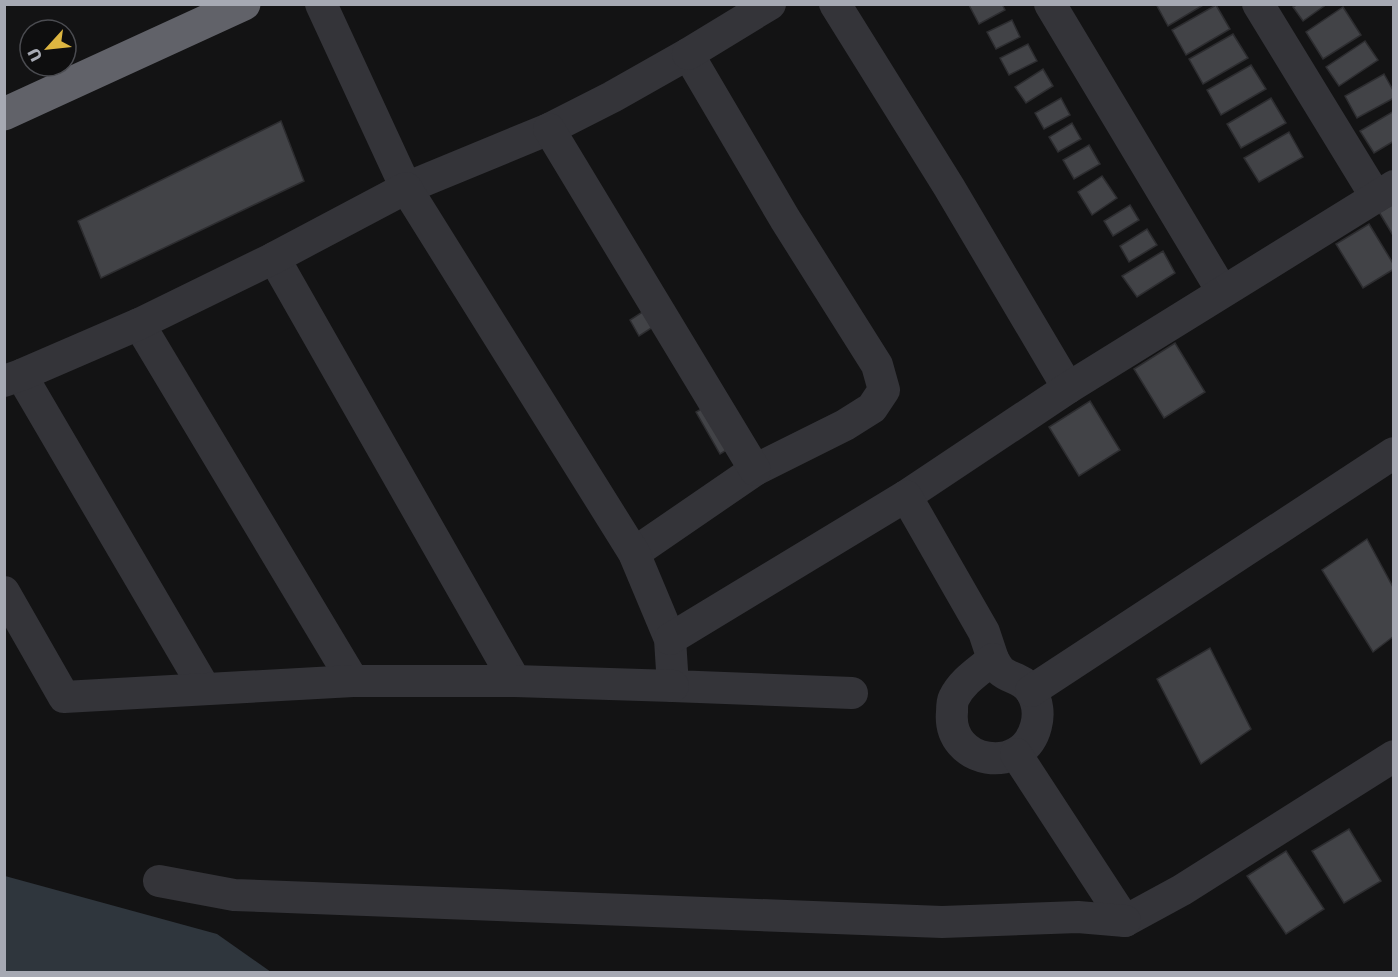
<svg xmlns="http://www.w3.org/2000/svg" width="1398" height="977" viewBox="0 0 1398 977" font-family="'DejaVu Sans',sans-serif">
<rect width="100%" height="100%" fill="#131314"/>
<!-- water -->
<polygon fill="#2f363d" points="5,876 217,934 271,972 5,972"/>
<!-- building -->
<g fill="#424347" stroke="#2d2d30" stroke-width="1.5">
<polygon points="1002,4 1005,10 979,24 969,5"/>
<polygon points="1156,4 1205,4 1168,26"/>
<polygon points="1298,4 1327,4 1303,21 1293,7"/>
<polygon points="1216,5 1230,29 1186,55 1172,30"/>
<polygon points="1343,7 1361,35 1323,59 1306,32"/>
<polygon points="1012,20 1020,37 996,49 987,32"/>
<polygon points="1233,34 1248,58 1203,84 1189,59"/>
<polygon points="1365,41 1378,60 1339,86 1326,67"/>
<polygon points="1028,44 1037,61 1009,75 1000,58"/>
<polygon points="1251,65 1266,89 1221,115 1207,90"/>
<polygon points="1043,69 1053,86 1026,103 1015,87"/>
<polygon points="1384,74 1394,92 1394,98 1357,118 1345,96"/>
<polygon points="1061,98 1070,115 1044,129 1035,113"/>
<polygon points="1271,98 1286,123 1241,148 1227,124"/>
<polygon points="1394,111 1394,141 1374,153 1360,131"/>
<polygon points="281,121 304,181 101,278 78,221"/>
<polygon points="1072,123 1081,139 1058,152 1049,137"/>
<polygon points="1289,132 1303,157 1259,182 1244,158"/>
<polygon points="1089,145 1100,164 1074,179 1063,160"/>
<polygon points="1102,176 1117,198 1092,215 1078,192"/>
<polygon points="1394,204 1394,237 1379,212"/>
<polygon points="1130,205 1139,220 1113,236 1104,221"/>
<polygon points="1369,224 1394,265 1394,269 1363,288 1336,244"/>
<polygon points="1147,229 1157,245 1129,262 1120,246"/>
<polygon points="1163,251 1175,273 1137,297 1122,276"/>
<polygon points="647,309 656,325 639,336 630,320"/>
<polygon points="1175,343 1205,392 1164,418 1134,369"/>
<polygon points="1090,401 1120,450 1079,476 1049,427"/>
<polygon points="712,403 735,445 720,454 696,412"/>
<polygon points="1367,539 1394,589 1394,636 1373,652 1322,570"/>
<polygon points="1210,648 1251,729 1201,764 1157,679"/>
<polygon points="1349,829 1381,881 1344,903 1312,851"/>
<polygon points="1286,851 1324,909 1286,934 1247,876"/>
</g>
<g fill="none" stroke-linecap="round" stroke-linejoin="round">
<!-- minor -->
<g stroke="#343439" stroke-width="32">
<polyline points="321,4 406,188 549,129 612,97 688,54 785,219 877,365 884,390 872,408 845,425 755,470 634,553"/>
<polyline points="835,4 949,187 1068,388"/>
<polyline points="1050,4 1222,291"/>
<polyline points="1258,4 1376,197"/>
<polyline points="688,54 770,4"/>
<polyline points="549,129 755,470"/>
<polyline points="274,258 515,681"/>
<polyline points="139,324 353,681"/>
<polyline points="21,375 205,689"/>
<polyline points="4,381 21,375 139,324 274,258 406,188 634,553 670,639 673,686 852,693"/>
<polyline points="906,496 1068,388 1394,186"/>
<polyline points="4,592 64,697 353,681 515,681 673,686"/>
<polyline points="670,639 906,496 984,632 993,659"/>
<path d="M 993,659 C 995,663 998,668 1001,671 C 1010,679 1023,678 1031,691 C 1038,702 1039,715 1036,726 C 1023,777 947,764 952,712 C 952,707 952,702 954,698 C 962,681 979,671 993,659 Z"/>
<polyline points="1031,691 1394,453"/>
<polyline points="1016,754 1125,921 1182,890 1394,756"/>
<polyline points="159,881 234,895 942,922 1078,917 1125,921"/>
</g>
<!-- highway -->
<polyline stroke="#616269" stroke-width="33" points="4,114 244,4"/>
</g>
<!-- border -->
<rect width="1398" height="977" fill="none" stroke="#a6a9b3" stroke-width="12"/>
<!-- north arrow -->
<g transform="translate(48 48) rotate(243)"><circle r="28" fill="#0e0e0f" stroke="#4b4c51" stroke-width="1.5"/>
<path d="M0-4.5L10 22L0 15L-10 22Z" fill="#ddb641"/>
<text y="-9" font-size="16" font-weight="bold" text-anchor="middle" fill="#a6a9b3">U</text>
</g>
</svg>
